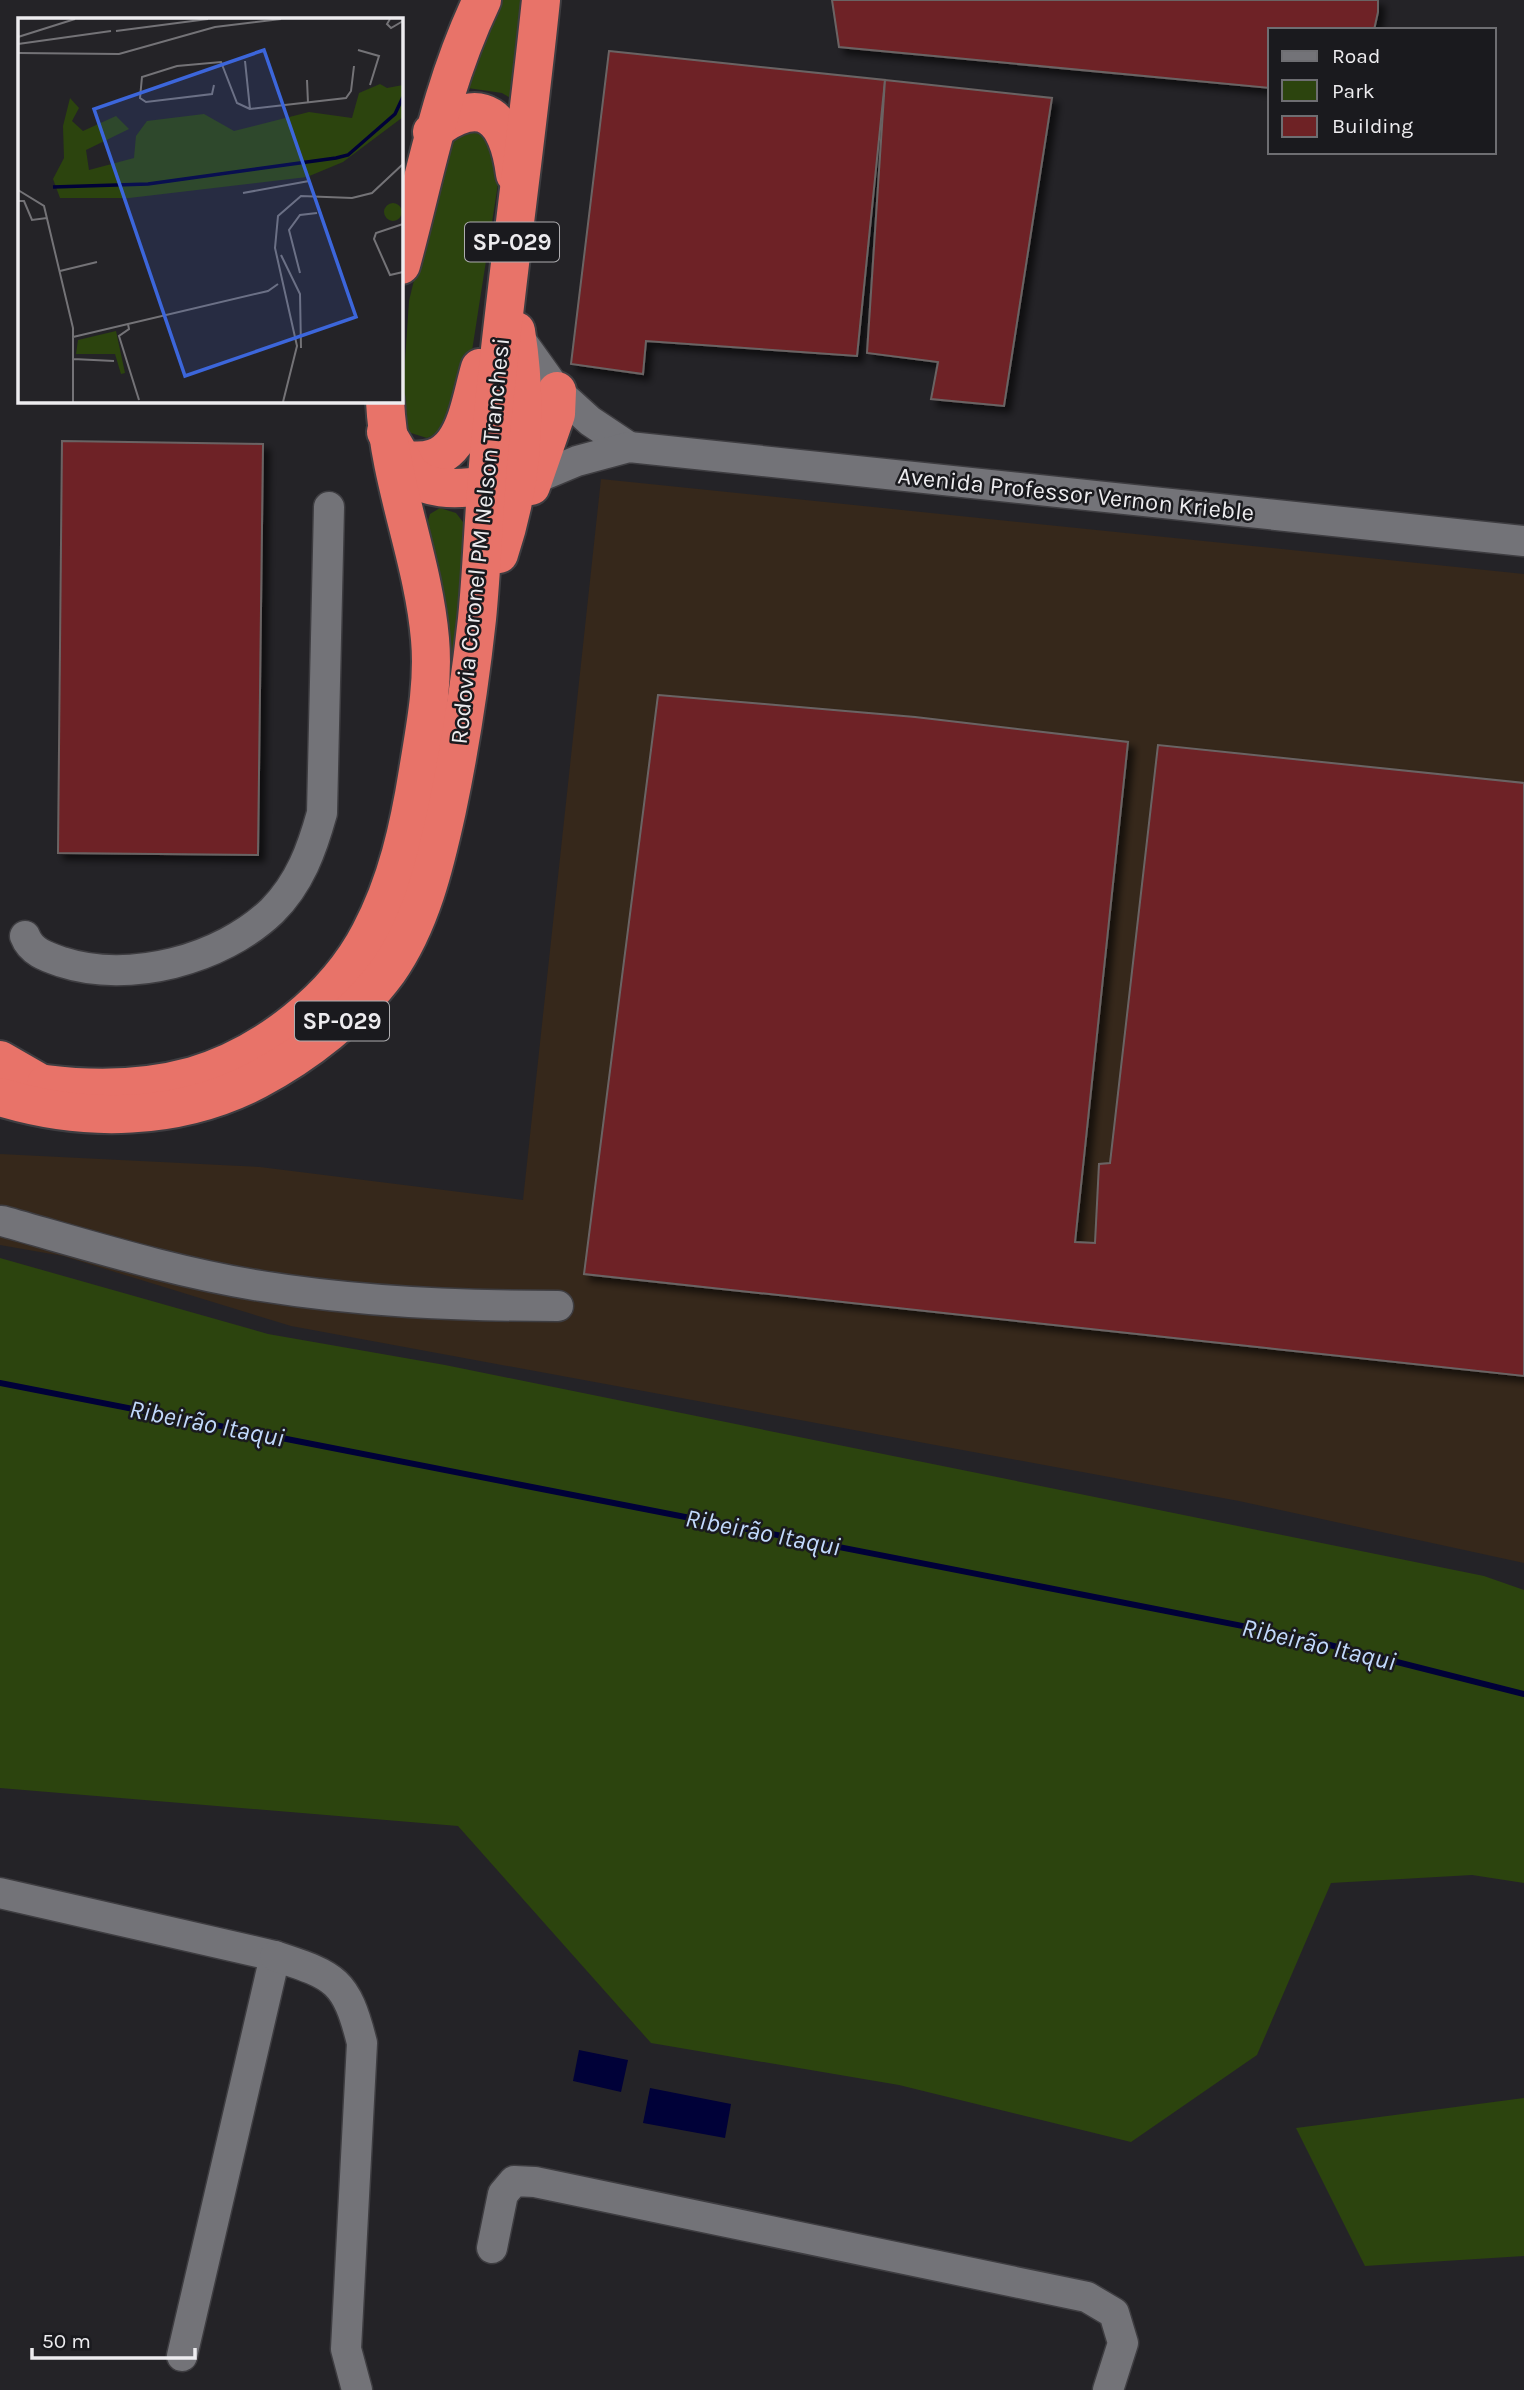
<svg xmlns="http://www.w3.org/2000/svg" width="1524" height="2390" viewBox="0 0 1524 2390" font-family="Karla,sans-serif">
<defs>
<filter id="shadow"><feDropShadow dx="6" dy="6" stdDeviation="3.5" flood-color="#0009"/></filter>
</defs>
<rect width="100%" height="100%" fill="#242327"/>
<!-- industrial -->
<polygon fill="#36281b" points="601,479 1524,574 1524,1563 1239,1501 291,1326 63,1256 0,1245 0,1154 260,1167 523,1200"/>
<!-- green -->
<g fill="#2c440e">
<polygon points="492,0 526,0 519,103 502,93 461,87"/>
<polygon points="483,129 500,171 469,370 440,432 427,438 411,433 401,421 409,301 443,160 454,136"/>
<polygon points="440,508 456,513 466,526 454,671 427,524 430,514"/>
<polygon points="0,1258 268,1334 445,1365 1484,1576 1524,1590 1524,1883 1472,1875 1331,1883 1257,2055 1131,2142 899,2085 651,2043 458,1826 0,1788"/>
<polygon points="1524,2098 1524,2256 1365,2266 1296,2128"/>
</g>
<!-- water -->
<g fill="#000138">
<polygon points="579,2050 628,2060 621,2092 573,2081"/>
<polygon points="650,2088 731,2104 725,2138 643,2123"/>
</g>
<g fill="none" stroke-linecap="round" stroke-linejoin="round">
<!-- stream -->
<polyline stroke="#000138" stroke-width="6" points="0,1383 1294,1636 1524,1694"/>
</g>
<!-- building -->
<g fill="#6e2225" stroke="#6a6464" stroke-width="2" filter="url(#shadow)">
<polygon points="832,0 1378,0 1378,12 1374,30 1270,30 1270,88 839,47"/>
<polygon points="609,51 885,80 857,356 646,341 643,374 571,364"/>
<polygon points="885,80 1052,98 1004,406 931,399 938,362 867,353"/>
<polygon points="62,441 263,444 258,855 58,853"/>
<polygon points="658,695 915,717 1128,742 1075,1242 1095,1243 1099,1164 1110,1163 1158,745 1524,783 1524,1376 584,1274"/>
</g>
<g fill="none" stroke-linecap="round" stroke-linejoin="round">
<!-- minor casing -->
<g stroke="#3e3d41" stroke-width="33">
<g id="minor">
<polyline points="517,335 557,391 590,421 629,447"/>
<polyline points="534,479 577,461 629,447 1524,541"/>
<path d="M 25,936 C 31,952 47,957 62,962 C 129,984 221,960 272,911 C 300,883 312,849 322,813 L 329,507"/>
<path d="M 2,1221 C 88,1245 173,1272 261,1286 C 360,1302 458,1306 558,1306"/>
<polyline points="0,1893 275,1956 182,2356"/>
<path d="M 275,1956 C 335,1976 346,1979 362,2043 L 346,2349 L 357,2390"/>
<polyline points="492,2248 503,2194 514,2181 535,2182 1087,2297 1114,2313 1123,2343 1108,2390"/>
</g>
</g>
<!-- highway casing -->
<g stroke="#3e3d41" stroke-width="42">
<g id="highway">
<path d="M 432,132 C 483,91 508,118 515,174"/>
<path d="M 401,265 C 426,173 440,88 482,0"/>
<path d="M 386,432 L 402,459 C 464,471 467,412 480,368"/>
<path d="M 402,459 C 417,502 477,486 512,482"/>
<polyline points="531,486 556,414 557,391"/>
<path d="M 499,554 C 523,482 528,406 516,331"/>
<polyline points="0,1060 40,1083"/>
<path d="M 46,1084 C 94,1090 146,1089 193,1076 C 264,1055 336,999 370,933 C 397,882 409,827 418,771 C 425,728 434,683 430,639 C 423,558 389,483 385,401"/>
<path d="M 0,1097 C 85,1123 178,1121 257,1080 C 306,1054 355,1016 388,971 C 421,924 435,865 447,810 C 460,748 470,683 477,619 C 483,558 484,496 491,434 C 505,289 526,145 541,0"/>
</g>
</g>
<!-- minor -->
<use href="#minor" stroke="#737378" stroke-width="30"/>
<!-- highway -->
<use href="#highway" stroke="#e87369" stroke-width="38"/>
</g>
<g text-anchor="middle" stroke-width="5" stroke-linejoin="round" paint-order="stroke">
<!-- shield labels -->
<g fill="#1a1a1e" stroke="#aeadb0" stroke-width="2">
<rect x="465" y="222.5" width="94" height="39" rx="5"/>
<rect x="295" y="1001.5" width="94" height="39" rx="5"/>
</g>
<g font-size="23" font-weight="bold" fill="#edecef">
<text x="512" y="250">SP-029</text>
<text x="342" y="1029">SP-029</text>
</g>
<!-- street labels -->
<g font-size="24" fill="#edecef" stroke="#1a1a1e">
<text transform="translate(1076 494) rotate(6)" y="8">Avenida Professor Vernon Krieble</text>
<text transform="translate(480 541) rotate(-84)" y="8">Rodovia Coronel PM Nelson Tranchesi</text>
</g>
<!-- water labels -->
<g font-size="26" font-style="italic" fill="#c2d9fc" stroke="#1a1a1e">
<text transform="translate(207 1423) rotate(11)" y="9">Ribeirão Itaqui</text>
<text transform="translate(763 1532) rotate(11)" y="9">Ribeirão Itaqui</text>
<text transform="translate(1319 1644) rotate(13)" y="9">Ribeirão Itaqui</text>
</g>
</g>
<!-- overview -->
<g transform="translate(18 18)">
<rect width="385" height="385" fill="#242327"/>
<path d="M 362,66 L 369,70 L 385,67 L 385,99 L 325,144 L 289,159 L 111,180 L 42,180 L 35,161 L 46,140 L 45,108 L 52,80 L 61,90 L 54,103 L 65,113 L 98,98 L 111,111 L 68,132 L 71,152 L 116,140 L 118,118 L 129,103 L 186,96 L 216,113 L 291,94 L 334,100 L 341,75 ZM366 194a9 9 0 1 1 18 0a9 9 0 1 1-18 0ZM 98,313 L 107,355 L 103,356 L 97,336 L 58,336 L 60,322 Z" fill="#2c440e"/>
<path fill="none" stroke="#000138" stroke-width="3.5" d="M 35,169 L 130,166 L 318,140 L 330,137 L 377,96 L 385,79"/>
<path fill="none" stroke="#747377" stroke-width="2" d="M 372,1 L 369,6 L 373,10 L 385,3M 98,13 L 190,1M 0,19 L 57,1M 0,26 L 93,13M 340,32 L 361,38 L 352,67M 0,35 L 101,36 L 197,9 L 263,1M 227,43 L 232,91 L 328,80 L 333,73 L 336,48M 289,62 L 290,85M 196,67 L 194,76 L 128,84 L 122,80 L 124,59 L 159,48 L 203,44 L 219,85 L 232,91M 0,172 L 26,188 L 55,310 L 55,384M 225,175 L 291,163M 0,183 L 6,183 L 14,202 L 29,200M 385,206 L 358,215 L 356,221 L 372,257 L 385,254M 263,237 L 282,276 L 283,330M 42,253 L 79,244M 282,255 L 271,212 L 282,197 L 299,195M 110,306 L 111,311 L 101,318 L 121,382M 55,319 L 250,273 L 260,266M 55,341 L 96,343M 265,384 L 279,328 L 257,230 L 260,198 L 283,178 L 334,180 L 354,175 L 385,146"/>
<path fill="#3c66db" fill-opacity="0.15" stroke="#3c66db" stroke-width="3.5" d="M 246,32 L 338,299 L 167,358 L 76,91 Z"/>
<rect width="385" height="385" fill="none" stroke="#edecef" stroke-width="3.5"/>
</g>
<!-- legend -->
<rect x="1268" y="28" width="228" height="126" fill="#1a1a1e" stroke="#6e6e72" stroke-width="2"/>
<rect x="1282" y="51" width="35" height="10" fill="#737378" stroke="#6e6e72" stroke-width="2"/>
<text x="1332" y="63" font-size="21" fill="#edecef">Road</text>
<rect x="1282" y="80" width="35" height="21" fill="#2c440e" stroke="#6e6e72" stroke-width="2"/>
<text x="1332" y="98" font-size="21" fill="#edecef">Park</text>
<rect x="1282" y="116" width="35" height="21" fill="#6e2225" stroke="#6e6e72" stroke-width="2"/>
<text x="1332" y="133" font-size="21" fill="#edecef">Building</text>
<!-- scale -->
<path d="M32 2348v10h163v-10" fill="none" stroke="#edecef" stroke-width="3.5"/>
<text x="42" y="2348" font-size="21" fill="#edecef" stroke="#1a1a1e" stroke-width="5" paint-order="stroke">50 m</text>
</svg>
